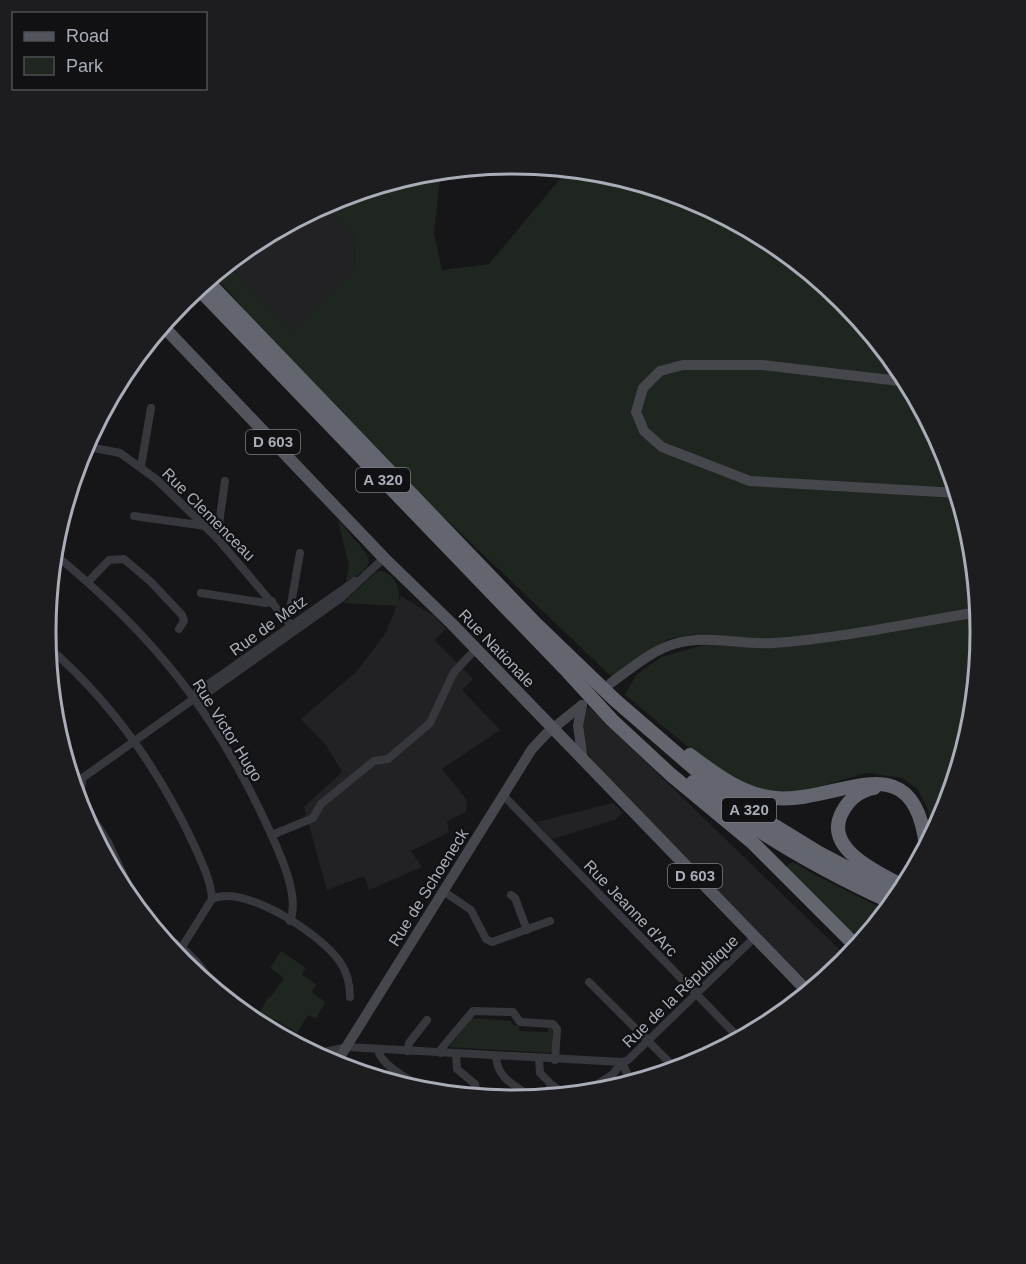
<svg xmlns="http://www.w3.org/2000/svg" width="1026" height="1264" viewBox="0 0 1026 1264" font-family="Helvetica,sans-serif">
<rect width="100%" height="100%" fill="#161618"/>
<!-- built -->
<g fill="#222225">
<polygon points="324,205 354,235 355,271 293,332 227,264 253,243"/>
<polygon points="401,596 433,615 446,629 434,640 473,679 462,690 500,730 442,769 467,800 466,812 447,821 449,832 411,851 422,867 369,890 364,876 327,890 304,807 342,772 326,745 301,719 357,671 385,634"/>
<polygon points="589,707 840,950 848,958 844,963 813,988 595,767 585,746 582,731 586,710"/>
<polygon points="613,803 623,812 615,820 552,839 536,822"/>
</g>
<!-- green -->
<g fill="#1e261f">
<polygon points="520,165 605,173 692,200 773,243 844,301 902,372 946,453 972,541 981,632 972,724 945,811 932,835 928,809 918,790 903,778 866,773 788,796 750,789 716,770 625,695 636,675 661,657 703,645 695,634 668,639 612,677 371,448 290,361 214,275 227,264 293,331 355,270 354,235 324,205 334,199 422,173 441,171 434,233 442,270 489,264 564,174"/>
<path d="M 338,520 C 343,525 349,533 354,539 C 377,563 372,566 346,582 L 349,565 Z"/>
<path d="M 381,571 C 396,574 402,592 398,606 L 343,603 L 375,573 Z"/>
<polygon points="793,862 815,875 887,911 862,941 787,870 787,865"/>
<polygon points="281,951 306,968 302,975 316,984 312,992 325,1002 316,1019 308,1015 297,1033 274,1019 270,1024 257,1016 269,996 271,997 284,978 270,968"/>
<polygon points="472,1018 511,1021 513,1025 519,1026 520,1031 548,1032 548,1028 552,1028 552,1051 549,1053 449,1047"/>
<polygon points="339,1054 353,1060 385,1080 334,1064 323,1058"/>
</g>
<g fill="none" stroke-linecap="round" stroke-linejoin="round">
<!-- street -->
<g stroke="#37383d" stroke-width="8">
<polyline points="84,446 120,453 156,479 217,538 295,630"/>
<polyline points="141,466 151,408"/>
<polyline points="134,516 206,526"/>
<polyline points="217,538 225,481"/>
<path d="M 53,553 C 154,635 218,716 271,834 C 281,856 300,897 290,921"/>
<polyline points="88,582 109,560 124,559 151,582 182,615 184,621 179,629"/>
<polyline points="201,593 266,603 272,601"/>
<polyline points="286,618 290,610 300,553"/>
<path d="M 46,645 C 110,700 160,771 195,847 C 202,863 211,881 212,899 L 182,947"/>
<polyline points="195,698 197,692 355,581"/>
<polyline points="70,776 76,776 82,782 81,790 75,794"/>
<polyline points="81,779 195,698 203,696 341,598 384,558"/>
<polyline points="77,793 109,844 135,900 134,904"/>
<polyline points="503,795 740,1039"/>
<polyline points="272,835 313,818 321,804 374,761 388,759 430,723 454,672 475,650"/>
<polyline points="443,891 471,910 486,939 492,942 550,921"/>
<polyline points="511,895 515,898 527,930"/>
<path d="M 212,899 C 244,883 322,935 340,962 C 347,972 350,985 350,997"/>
<path d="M 153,928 C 179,945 201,959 214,989"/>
<polyline points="589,982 676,1069"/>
<path d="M 378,1050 C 381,1066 413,1082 427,1091"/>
<polyline points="408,1051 409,1043 427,1020"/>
<polyline points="441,1053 441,1049 473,1011 513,1012 520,1022 553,1024 557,1029 555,1060"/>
<polyline points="315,1054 347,1047 622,1062 631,1083"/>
<polyline points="456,1054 457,1069 475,1084 478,1097"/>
<path d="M 496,1057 C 498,1080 515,1085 533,1098"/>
<polyline points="539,1059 540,1073 552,1085"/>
<polyline points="584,1093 613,1074 622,1062 628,1060 755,937"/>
<polyline points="543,1097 552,1085 566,1095"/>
</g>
<!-- secondary -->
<g stroke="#45474d" stroke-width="10">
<polyline points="908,382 762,365 683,365 660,371 643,388 636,412 644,431 662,447 750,481 958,493"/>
<path d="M 611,683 C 630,669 651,651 674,644 C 707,634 741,645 774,643 C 843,638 911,623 979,612"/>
<polyline points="582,705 578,726 583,760"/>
<polyline points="335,1065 532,749 546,734 582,705"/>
</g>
<!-- primary -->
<polyline stroke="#53555c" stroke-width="12" points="162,325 384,558 452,624 808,992"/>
<!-- highway -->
<g stroke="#63666e" stroke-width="14">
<polyline points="207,281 535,623 615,700 704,777 762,818 819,853 899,895"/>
<polyline points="198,288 568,672 612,720 670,774 752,842 857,947"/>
<path d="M 690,755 C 715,774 743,795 775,798 C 838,804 914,739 926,847"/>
<path d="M 693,782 C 753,832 823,871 893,903"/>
<path d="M 874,788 C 860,791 851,797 844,809 C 819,848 879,873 905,887"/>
</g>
</g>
<g text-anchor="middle" stroke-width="4.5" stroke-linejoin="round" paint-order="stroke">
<!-- shield labels -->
<g fill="#111113" stroke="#7b7e86" stroke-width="1.5">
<rect x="246" y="430" width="54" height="24" rx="4.5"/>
<rect x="356" y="468" width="54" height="24" rx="4.5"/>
<rect x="722" y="798" width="54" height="24" rx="4.5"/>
<rect x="668" y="864" width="54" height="24" rx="4.5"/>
</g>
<g font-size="15" font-weight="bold" fill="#a8adb8">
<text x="273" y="447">D 603</text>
<text x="383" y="485">A 320</text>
<text x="749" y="815">A 320</text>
<text x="695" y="881">D 603</text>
</g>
<!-- street labels -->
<g font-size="16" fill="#a8adb8" stroke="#111113">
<text transform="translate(209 514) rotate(45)" y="6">Rue Clemenceau</text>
<text transform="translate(268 625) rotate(-36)" y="6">Rue de Metz</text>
<text transform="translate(497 648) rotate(46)" y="6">Rue Nationale</text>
<text transform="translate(228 730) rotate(58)" y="6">Rue Victor Hugo</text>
<text transform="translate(428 887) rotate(-58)" y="6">Rue de Schoeneck</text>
<text transform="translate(631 908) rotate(46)" y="6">Rue Jeanne d'Arc</text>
<text transform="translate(680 991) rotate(-44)" y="6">Rue de la République</text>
</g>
</g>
<!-- crop -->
<path d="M0 0H1026V1264H0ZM513 174H513A457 457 0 0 1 970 631V633A457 457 0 0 1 513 1090H513A457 457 0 0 1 56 633V631A457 457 0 0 1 513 174Z" fill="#1d1d20" fill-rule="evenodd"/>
<path fill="none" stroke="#a8adb8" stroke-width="3" d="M513 174H513A457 457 0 0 1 970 631V633A457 457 0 0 1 513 1090H513A457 457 0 0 1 56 633V631A457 457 0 0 1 513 174Z"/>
<!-- legend -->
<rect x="12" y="12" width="195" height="78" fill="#111113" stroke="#4d4f55" stroke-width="1.5"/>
<rect x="24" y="32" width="30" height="9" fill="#53555c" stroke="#4d4f55" stroke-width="1.5"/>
<text x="66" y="42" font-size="18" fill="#a8adb8">Road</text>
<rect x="24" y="57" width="30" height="18" fill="#1e261f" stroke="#4d4f55" stroke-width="1.5"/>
<text x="66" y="72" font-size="18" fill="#a8adb8">Park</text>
</svg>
